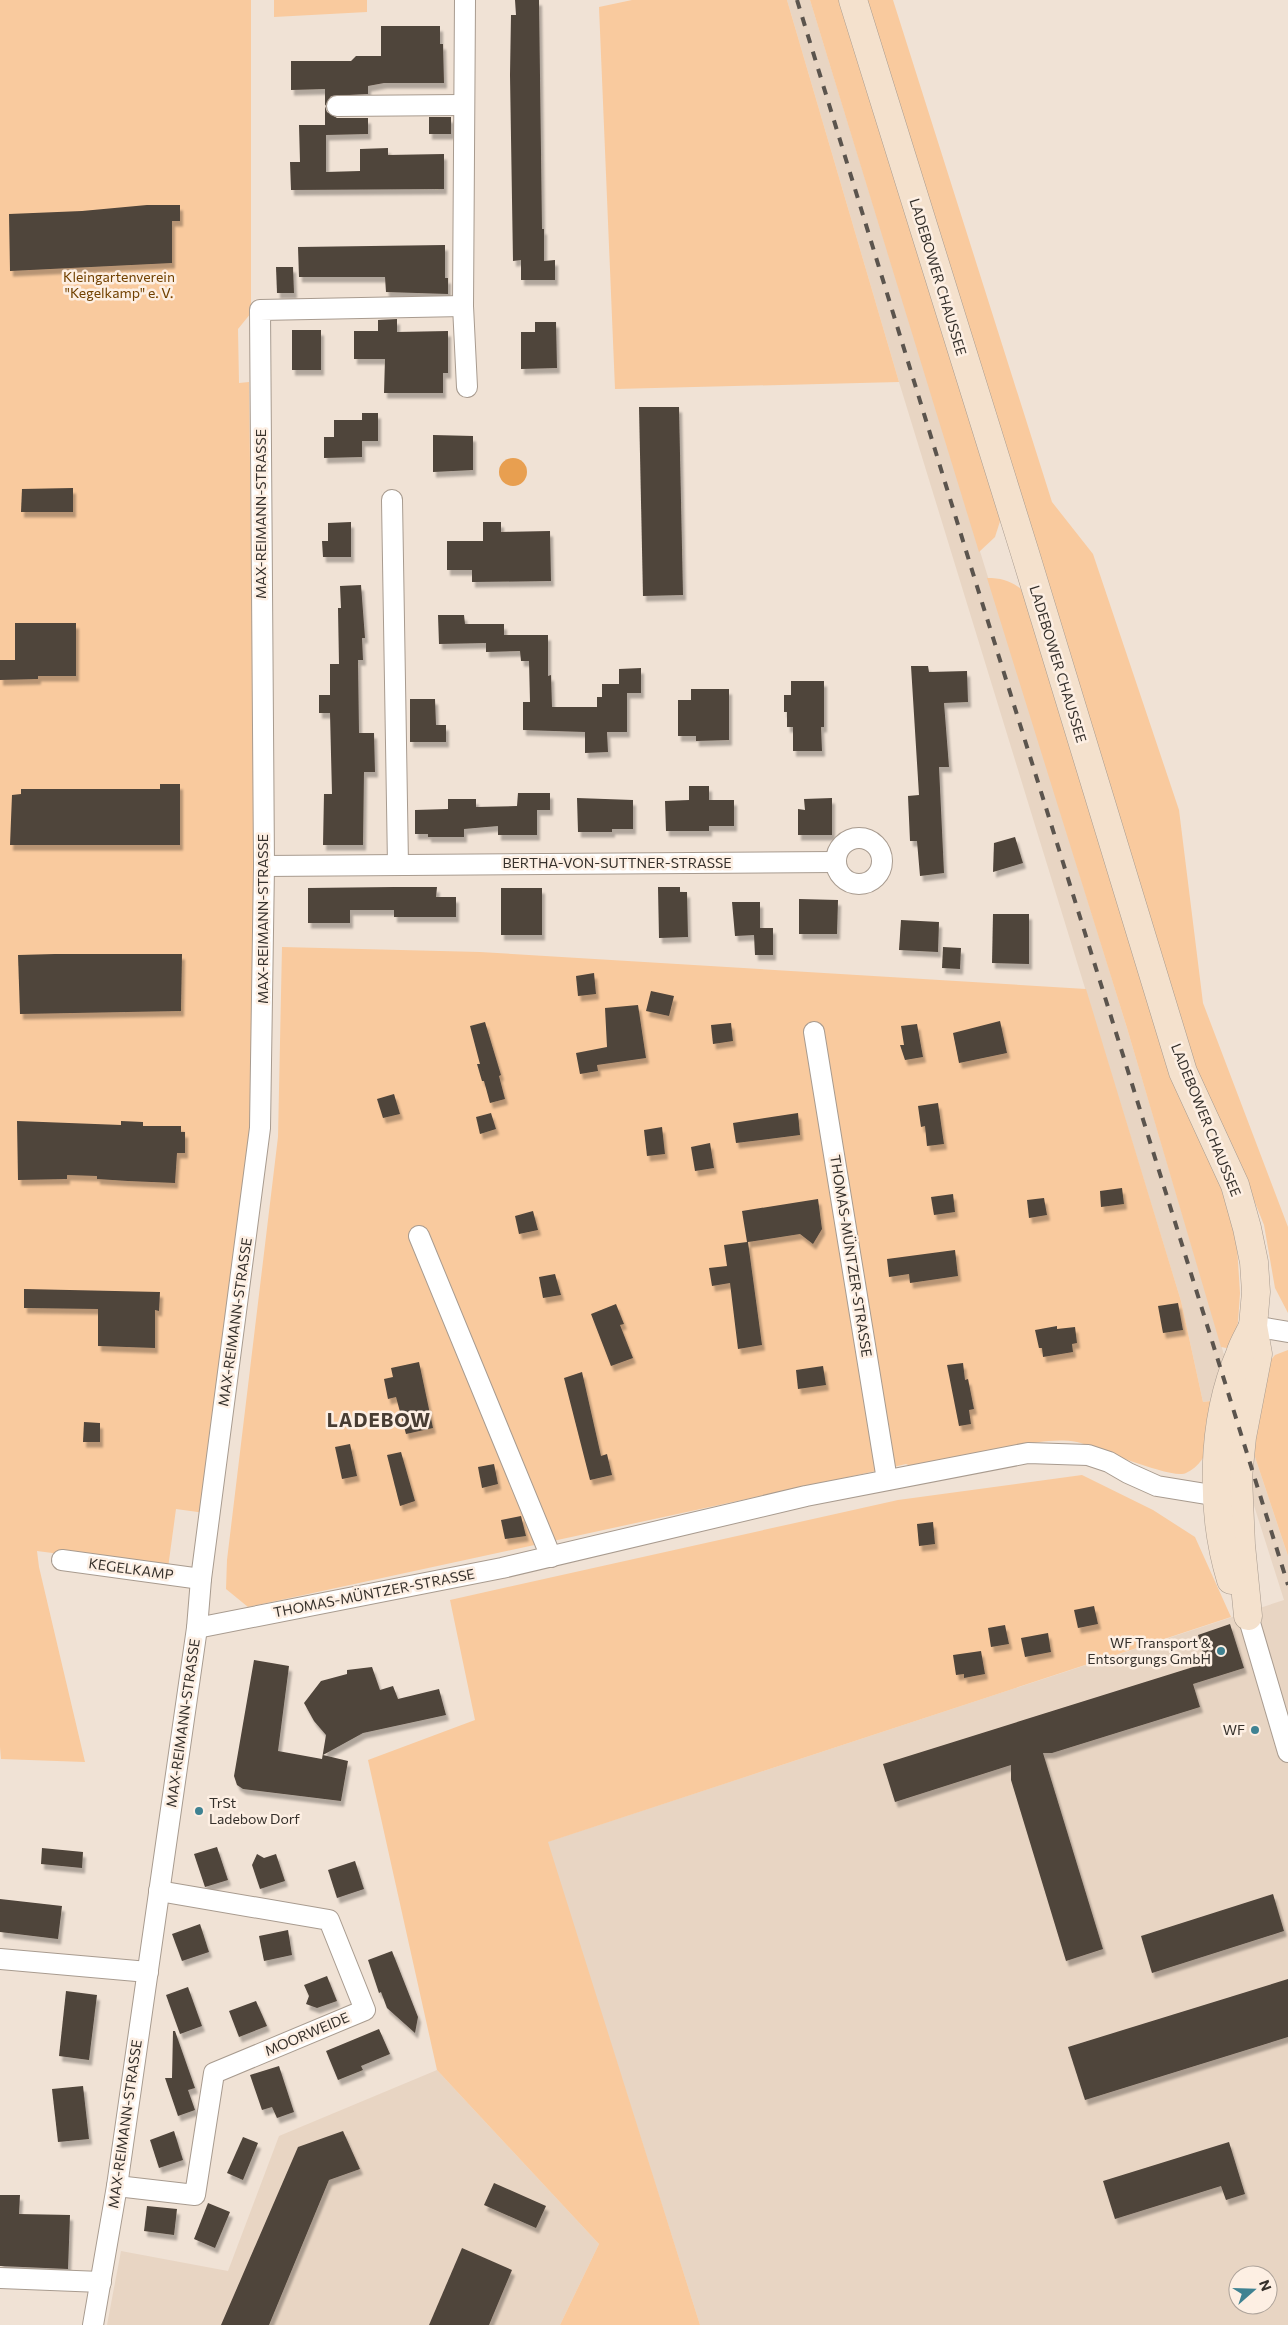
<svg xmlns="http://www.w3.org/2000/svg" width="1288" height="2325" viewBox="0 0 1288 2325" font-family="Commissioner,sans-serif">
<defs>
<filter id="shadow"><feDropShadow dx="3" dy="5.5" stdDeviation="1" flood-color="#0004"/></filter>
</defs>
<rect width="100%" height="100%" fill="#f0e2d5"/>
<!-- built -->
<g fill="#e8d5c3" fill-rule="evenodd">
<path d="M 787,0 L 810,0 L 1127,1028 L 1249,1439 L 1288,1556 L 1288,2325 L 700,2325 L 547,1842 L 1284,1600 L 1243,1471 L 1217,1400 L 1203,1402 L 1181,1301 L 899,382 ZM 1238,2275 L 1268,2275 L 1268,2305 L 1238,2305 Z"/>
<polygon points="437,2070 599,2244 560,2325 107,2325 121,2251 228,2271 279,2136"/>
</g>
<!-- green -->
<g fill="#f9ca9e">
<polygon points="0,0 251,0 251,313 238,329 239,383 249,382 255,866 251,1157 205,1513 176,1509 168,1568 37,1551 39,1567 85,1762 1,1759 0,1747"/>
<polygon points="274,0 367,0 367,12 274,17"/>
<polygon points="632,0 787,0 899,382 615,389 599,7"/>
<polygon points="810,0 842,0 1002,515 995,537 979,552"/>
<polygon points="866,0 893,0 1052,502 1093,554 1179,810 1203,1003 1288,1227 1288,1313 1275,1288 1264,1225 1246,1180 1195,1068"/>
<path d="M 987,578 C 1004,578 1013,582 1026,593 L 1224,1188 L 1236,1231 L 1240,1293 L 1238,1322 L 1232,1349 L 1221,1347 L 1127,1028 Z"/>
<path d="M 282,947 L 480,952 L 1086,989 L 1181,1301 L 1203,1402 L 1218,1400 C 1212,1426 1213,1461 1186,1473 C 1172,1480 1097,1447 1077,1442 C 1051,1437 1023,1445 998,1451 C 970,1457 943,1462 915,1468 L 906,1464 L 885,1469 L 248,1607 L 226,1589 L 227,1560 L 278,1137 Z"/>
<polygon points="1288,1350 1288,1556 1249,1439 1260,1373 1275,1355"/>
<polygon points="1082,1475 1153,1510 1195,1537 1231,1617 548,1842 700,2325 560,2325 599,2244 437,2070 368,1760 475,1720 450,1600 898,1500"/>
</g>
<!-- water -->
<circle fill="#e89f50" cx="513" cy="472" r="14"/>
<!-- building -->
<g fill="#4f443a" filter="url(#shadow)">
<polygon points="515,0 539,0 542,229 544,229 544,261 555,260 555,280 521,280 521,260 513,261 510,75 511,15 516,15"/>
<polygon points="381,26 440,26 440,44 443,44 444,83 384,83 368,86 368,94 331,96 325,106 327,112 337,118 368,118 368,134 326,135 326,172 360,171 360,149 388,148 388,155 444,154 444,189 291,190 290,162 300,162 299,125 325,125 325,89 291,90 291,61 351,61 356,56 381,56"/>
<rect x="429" y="117" width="22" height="17"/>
<polygon points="147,205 180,205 180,221 172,221 172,263 10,271 9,214 82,211"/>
<polygon points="445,245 445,278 448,278 448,294 386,292 385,277 299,277 298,247"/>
<polygon points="276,267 293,267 294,293 277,293"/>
<polygon points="397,319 397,332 448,331 448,373 443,373 443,393 384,393 385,359 354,359 354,331 378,331 378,320"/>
<polygon points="535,322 556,322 557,368 521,369 521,332 535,332"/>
<rect x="292" y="330" width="29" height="40"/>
<polygon points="639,407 679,407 683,595 643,596"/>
<polygon points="362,413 378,413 378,441 362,441 362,457 324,458 324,437 334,437 334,420 362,420"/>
<polygon points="433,435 473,436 473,470 433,472"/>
<polygon points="73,488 73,512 21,512 22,489"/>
<polygon points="351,522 351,557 323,557 322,541 328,541 328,523"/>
<polygon points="483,522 501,522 501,532 550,531 551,581 472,582 472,570 447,570 447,541 483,541"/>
<polygon points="361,585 365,638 362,638 363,660 358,660 359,733 374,733 375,772 364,772 363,845 323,845 324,794 332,794 330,713 319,713 319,695 330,695 330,664 339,664 338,608 341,608 340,586"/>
<polygon points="438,615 464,615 465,624 504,624 504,635 548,635 548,676 551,675 552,707 597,707 597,697 602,697 602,684 619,684 619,669 641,668 641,693 627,693 627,732 607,732 608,752 585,753 585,732 523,730 523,702 530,702 529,661 521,661 520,651 486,652 486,643 439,644"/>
<polygon points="15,623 76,623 76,676 38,676 38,679 0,680 0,660 15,660"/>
<polygon points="911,666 928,666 929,672 967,671 968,702 944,703 949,767 939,767 944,873 920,876 917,841 910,841 908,796 919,795"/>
<polygon points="791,681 824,681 824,727 821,727 822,751 793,751 793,727 787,727 787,712 784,712 784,695 791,695"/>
<polygon points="691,689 729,689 729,740 696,741 696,736 678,736 678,700 691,700"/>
<polygon points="410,699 435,699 436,725 446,725 446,742 410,742"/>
<polygon points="160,784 180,784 180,845 10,845 12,795 21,794 21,789 160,789"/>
<polygon points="689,786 709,786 709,800 734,800 734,826 709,826 709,831 666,831 665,801 689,800"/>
<polygon points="518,793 550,793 550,810 537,810 537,835 498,835 498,826 464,829 464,837 428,837 428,834 415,834 415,810 448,809 448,799 476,799 476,807 517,806"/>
<polygon points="577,798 633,800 633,829 612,829 612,832 578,832"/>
<polygon points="832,798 832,835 798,835 798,809 805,810 804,799"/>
<polygon points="1015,837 1023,863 993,872 994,843"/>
<polygon points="394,887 437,887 436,897 456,897 456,917 394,917 394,910 350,910 350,923 308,923 308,888"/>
<polygon points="658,887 680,887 680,892 687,892 688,937 659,938"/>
<rect x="501" y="888" width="41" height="47"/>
<polygon points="799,899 838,900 837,934 799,934"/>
<polygon points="732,902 760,902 760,928 773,928 773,955 755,955 754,935 735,936"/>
<polygon points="993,914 1029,914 1029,964 992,963"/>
<polygon points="901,920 939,922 938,952 899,950"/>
<polygon points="943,947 961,948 960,969 942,968"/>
<polygon points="55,954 182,954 181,1011 20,1014 18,955"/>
<polygon points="594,973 596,994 578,996 576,976"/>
<polygon points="651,991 674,996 669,1016 646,1011"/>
<polygon points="638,1005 646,1058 597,1065 598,1071 580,1074 576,1053 607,1047 605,1008"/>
<polygon points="1000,1021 1007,1053 959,1063 953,1033"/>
<polygon points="485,1022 501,1075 499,1076 505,1099 490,1103 484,1081 482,1081 477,1064 480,1064 470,1026"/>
<polygon points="731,1023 733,1041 713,1044 711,1025"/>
<polygon points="917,1024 923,1057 905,1060 900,1045 904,1045 901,1026"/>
<polygon points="394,1094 400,1114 383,1118 377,1099"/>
<polygon points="938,1103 944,1144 927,1146 925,1126 921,1127 918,1106"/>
<polygon points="491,1113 496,1129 480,1134 476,1117"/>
<polygon points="798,1113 800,1135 736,1143 733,1123"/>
<polygon points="17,1121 121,1125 121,1121 143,1122 143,1126 181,1126 181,1132 185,1132 185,1153 177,1153 175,1183 128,1181 97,1179 97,1176 67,1175 67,1179 18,1180"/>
<polygon points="662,1127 665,1154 647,1156 644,1130"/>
<polygon points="710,1143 714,1168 695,1171 691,1147"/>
<polygon points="1122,1188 1124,1204 1101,1207 1100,1191"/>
<polygon points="953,1194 955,1212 934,1215 931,1197"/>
<polygon points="1044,1198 1047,1215 1029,1218 1027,1200"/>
<polygon points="818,1199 822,1229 813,1244 800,1234 748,1242 762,1345 738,1349 730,1283 712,1286 709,1268 727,1266 724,1245 747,1242 742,1211"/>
<polygon points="533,1211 538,1230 519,1234 515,1216"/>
<polygon points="955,1250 958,1276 910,1283 909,1274 889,1277 887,1259"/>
<polygon points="555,1274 561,1295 543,1298 539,1277"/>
<polygon points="24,1289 160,1292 159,1311 155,1310 155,1348 98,1346 98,1309 24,1308"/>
<polygon points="1178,1303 1183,1330 1163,1333 1158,1306"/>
<polygon points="616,1304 624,1324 620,1325 633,1358 611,1366 591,1314"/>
<polygon points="1057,1326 1057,1329 1075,1327 1077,1343 1072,1344 1073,1352 1043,1357 1042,1348 1039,1348 1035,1330"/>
<polygon points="419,1362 433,1428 406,1434 396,1397 388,1399 384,1379 393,1377 391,1368"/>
<polygon points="963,1363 965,1380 968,1379 974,1409 969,1410 971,1424 959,1426 947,1365"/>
<polygon points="823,1366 826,1385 798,1389 796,1370"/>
<polygon points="582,1372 601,1456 607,1454 612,1475 590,1480 564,1378"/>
<polygon points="84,1422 100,1423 100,1442 83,1442"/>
<polygon points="350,1444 357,1476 342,1479 335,1447"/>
<polygon points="401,1452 415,1501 400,1506 387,1455"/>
<polygon points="494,1464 498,1484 482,1488 478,1467"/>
<polygon points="521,1516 526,1536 505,1539 501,1520"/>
<polygon points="933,1522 935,1544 919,1546 917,1524"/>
<polygon points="1094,1606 1098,1624 1078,1628 1074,1610"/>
<polygon points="1230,1624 1244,1668 1193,1684 1200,1707 1052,1753 1043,1753 1103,1949 1066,1961 1011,1780 1011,1765 895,1802 883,1764 1206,1663 1198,1635"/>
<polygon points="1005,1625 1009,1644 991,1647 988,1628"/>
<polygon points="1048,1633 1051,1652 1025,1657 1021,1638"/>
<polygon points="981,1651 985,1674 964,1678 964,1674 956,1675 953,1655"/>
<polygon points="254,1660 289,1666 278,1751 322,1759 326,1735 314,1721 304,1703 321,1681 347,1674 347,1670 372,1667 380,1690 393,1686 398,1699 439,1689 446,1715 363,1733 323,1755 348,1761 341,1801 243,1789 237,1785 234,1776"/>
<polygon points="217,1847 228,1880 205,1887 194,1854"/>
<polygon points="42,1848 83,1852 82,1868 41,1864"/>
<polygon points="257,1854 264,1858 276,1854 285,1881 260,1889 252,1865"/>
<polygon points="355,1861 364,1889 337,1898 328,1870"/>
<polygon points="1273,1894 1284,1931 1152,1973 1141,1936"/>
<polygon points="0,1899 62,1906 58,1939 0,1932"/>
<polygon points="200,1924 209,1952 182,1961 172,1934"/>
<polygon points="288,1930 292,1955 264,1961 259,1936"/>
<polygon points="392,1951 418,2017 415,2033 387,2008 381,1992 379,1993 368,1960"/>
<polygon points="327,1976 337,2001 317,2008 306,2004 309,1996 304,1985"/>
<polygon points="1288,1979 1288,2037 1085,2100 1068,2047"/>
<polygon points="188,1987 202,2026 180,2034 166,1995"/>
<polygon points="66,1991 97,1995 89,2060 59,2056"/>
<polygon points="256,2001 267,2026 239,2037 229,2011"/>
<polygon points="379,2029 390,2054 361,2066 363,2070 338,2080 326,2051"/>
<polygon points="173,2031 175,2031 195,2088 188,2090 195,2110 178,2116 165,2078 172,2078"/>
<polygon points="279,2066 294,2112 277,2118 272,2107 262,2110 250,2075"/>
<polygon points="83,2086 89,2139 58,2142 52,2089"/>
<polygon points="174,2131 183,2160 159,2168 150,2140"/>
<polygon points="343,2131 360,2169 329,2180 269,2325 221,2325 298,2147"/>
<polygon points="243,2137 258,2143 243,2180 227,2173"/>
<polygon points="1229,2142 1245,2194 1226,2200 1221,2186 1115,2219 1103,2181"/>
<polygon points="494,2183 546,2206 536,2228 484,2205"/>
<polygon points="0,2195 20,2195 19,2214 70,2215 68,2269 0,2266"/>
<polygon points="208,2203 230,2212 215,2248 194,2239"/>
<polygon points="147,2206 177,2209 174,2235 144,2231"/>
<polygon points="462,2248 512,2270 489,2325 429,2325"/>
</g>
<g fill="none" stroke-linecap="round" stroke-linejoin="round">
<!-- street casing -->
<g stroke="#a89b8f" stroke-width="22">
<g id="street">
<polyline points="465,0 463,306 467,387"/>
<polyline points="337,106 463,105"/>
<polyline points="392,500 398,865"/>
<circle cx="859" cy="861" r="23"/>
<polyline points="264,866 836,862"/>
<polyline points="814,1032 887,1480"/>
<polyline points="419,1236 551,1557"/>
<polyline points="1253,1326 1288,1332"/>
<polyline points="62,1560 201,1579"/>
<polyline points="1248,1616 1288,1752"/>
<polyline points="197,1628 502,1568 806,1496 1028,1453 1088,1455 1109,1462 1128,1473 1157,1486 1206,1494 1229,1496"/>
<polyline points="0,1959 148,1972"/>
<polyline points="117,2186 195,2195 214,2073 365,2010 329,1920 159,1891"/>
<polyline points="0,2278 101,2282"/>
<polyline points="93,2325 117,2186 197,1628 201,1579 260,1128 264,866 260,310 463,306"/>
</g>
</g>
<!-- secondary casing -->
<g stroke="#a89b8f" stroke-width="29">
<g id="secondary">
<polyline points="853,0 1025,553 1183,1072 1235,1185 1247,1228 1254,1262 1256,1292 1253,1326 1258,1354 1242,1437 1238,1477 1241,1545 1248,1616"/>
<path d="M 1231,1580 C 1210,1511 1211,1421 1240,1354 C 1243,1344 1249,1335 1253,1326"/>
</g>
</g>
<!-- street -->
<use href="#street" stroke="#fff" stroke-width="20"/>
<!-- secondary -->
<use href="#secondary" stroke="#f4e1cd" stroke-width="28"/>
<!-- rail -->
<polyline stroke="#5b544d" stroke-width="4" stroke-dasharray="9 9" stroke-linecap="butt" points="797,0 971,567 1288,1585"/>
</g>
<!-- markers -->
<g fill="#3f8292" stroke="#fdefe3" stroke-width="2">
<circle cx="1221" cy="1651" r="5"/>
<circle cx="1255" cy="1730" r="5"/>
<circle cx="199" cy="1811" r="5"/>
</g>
<g text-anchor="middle" stroke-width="5" stroke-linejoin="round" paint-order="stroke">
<!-- park labels -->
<g font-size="14" fill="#714100" stroke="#fdefe3">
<text x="119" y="282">Kleingartenverein<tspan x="119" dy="16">"Kegelkamp" e. V.</tspan></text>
</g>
<!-- street labels -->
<g font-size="14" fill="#36312c" stroke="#fdefe3">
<text transform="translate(938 277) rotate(73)" y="5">LADEBOWER CHAUSSEE</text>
<text transform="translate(261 514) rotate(-90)" y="5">MAX-REIMANN-STRASSE</text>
<text transform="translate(1058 664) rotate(73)" y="5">LADEBOWER CHAUSSEE</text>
<text x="617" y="868">BERTHA-VON-SUTTNER-STRASSE</text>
<text transform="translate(263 919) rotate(-90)" y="5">MAX-REIMANN-STRASSE</text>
<text transform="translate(1206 1120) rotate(68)" y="5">LADEBOWER CHAUSSEE</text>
<text transform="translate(851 1256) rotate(81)" y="5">THOMAS-MÜNTZER-STRASSE</text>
<text transform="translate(235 1322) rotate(-82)" y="5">MAX-REIMANN-STRASSE</text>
<text transform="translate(131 1569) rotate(8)" y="5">KEGELKAMP</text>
<text transform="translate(374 1593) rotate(-11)" y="5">THOMAS-MÜNTZER-STRASSE</text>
<text transform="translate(183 1723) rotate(-82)" y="5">MAX-REIMANN-STRASSE</text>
<text transform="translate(307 2034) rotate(-23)" y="5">MOORWEIDE</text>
<text transform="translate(125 2124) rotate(-82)" y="5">MAX-REIMANN-STRASSE</text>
</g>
<!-- poi labels -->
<g font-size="14" fill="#36312c" stroke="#fdefe3" text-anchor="end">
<text x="1211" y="1648">WF Transport &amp;<tspan x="1211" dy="16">Entsorgungs GmbH</tspan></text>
<text x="1245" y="1735">WF</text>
<text x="209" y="1808" text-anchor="start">TrSt<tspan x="209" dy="16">Ladebow Dorf</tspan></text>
</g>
<!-- district labels -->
<g font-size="19" font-weight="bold" letter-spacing="1" fill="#483d33" stroke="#fdefe3">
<text x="379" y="1427">LADEBOW</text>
</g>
</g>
<!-- north arrow -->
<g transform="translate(1253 2290) rotate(70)"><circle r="24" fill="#fdefe3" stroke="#ada39a"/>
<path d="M0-4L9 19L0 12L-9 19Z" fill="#3f8292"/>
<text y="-8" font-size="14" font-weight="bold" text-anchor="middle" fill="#36312c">N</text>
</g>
</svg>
